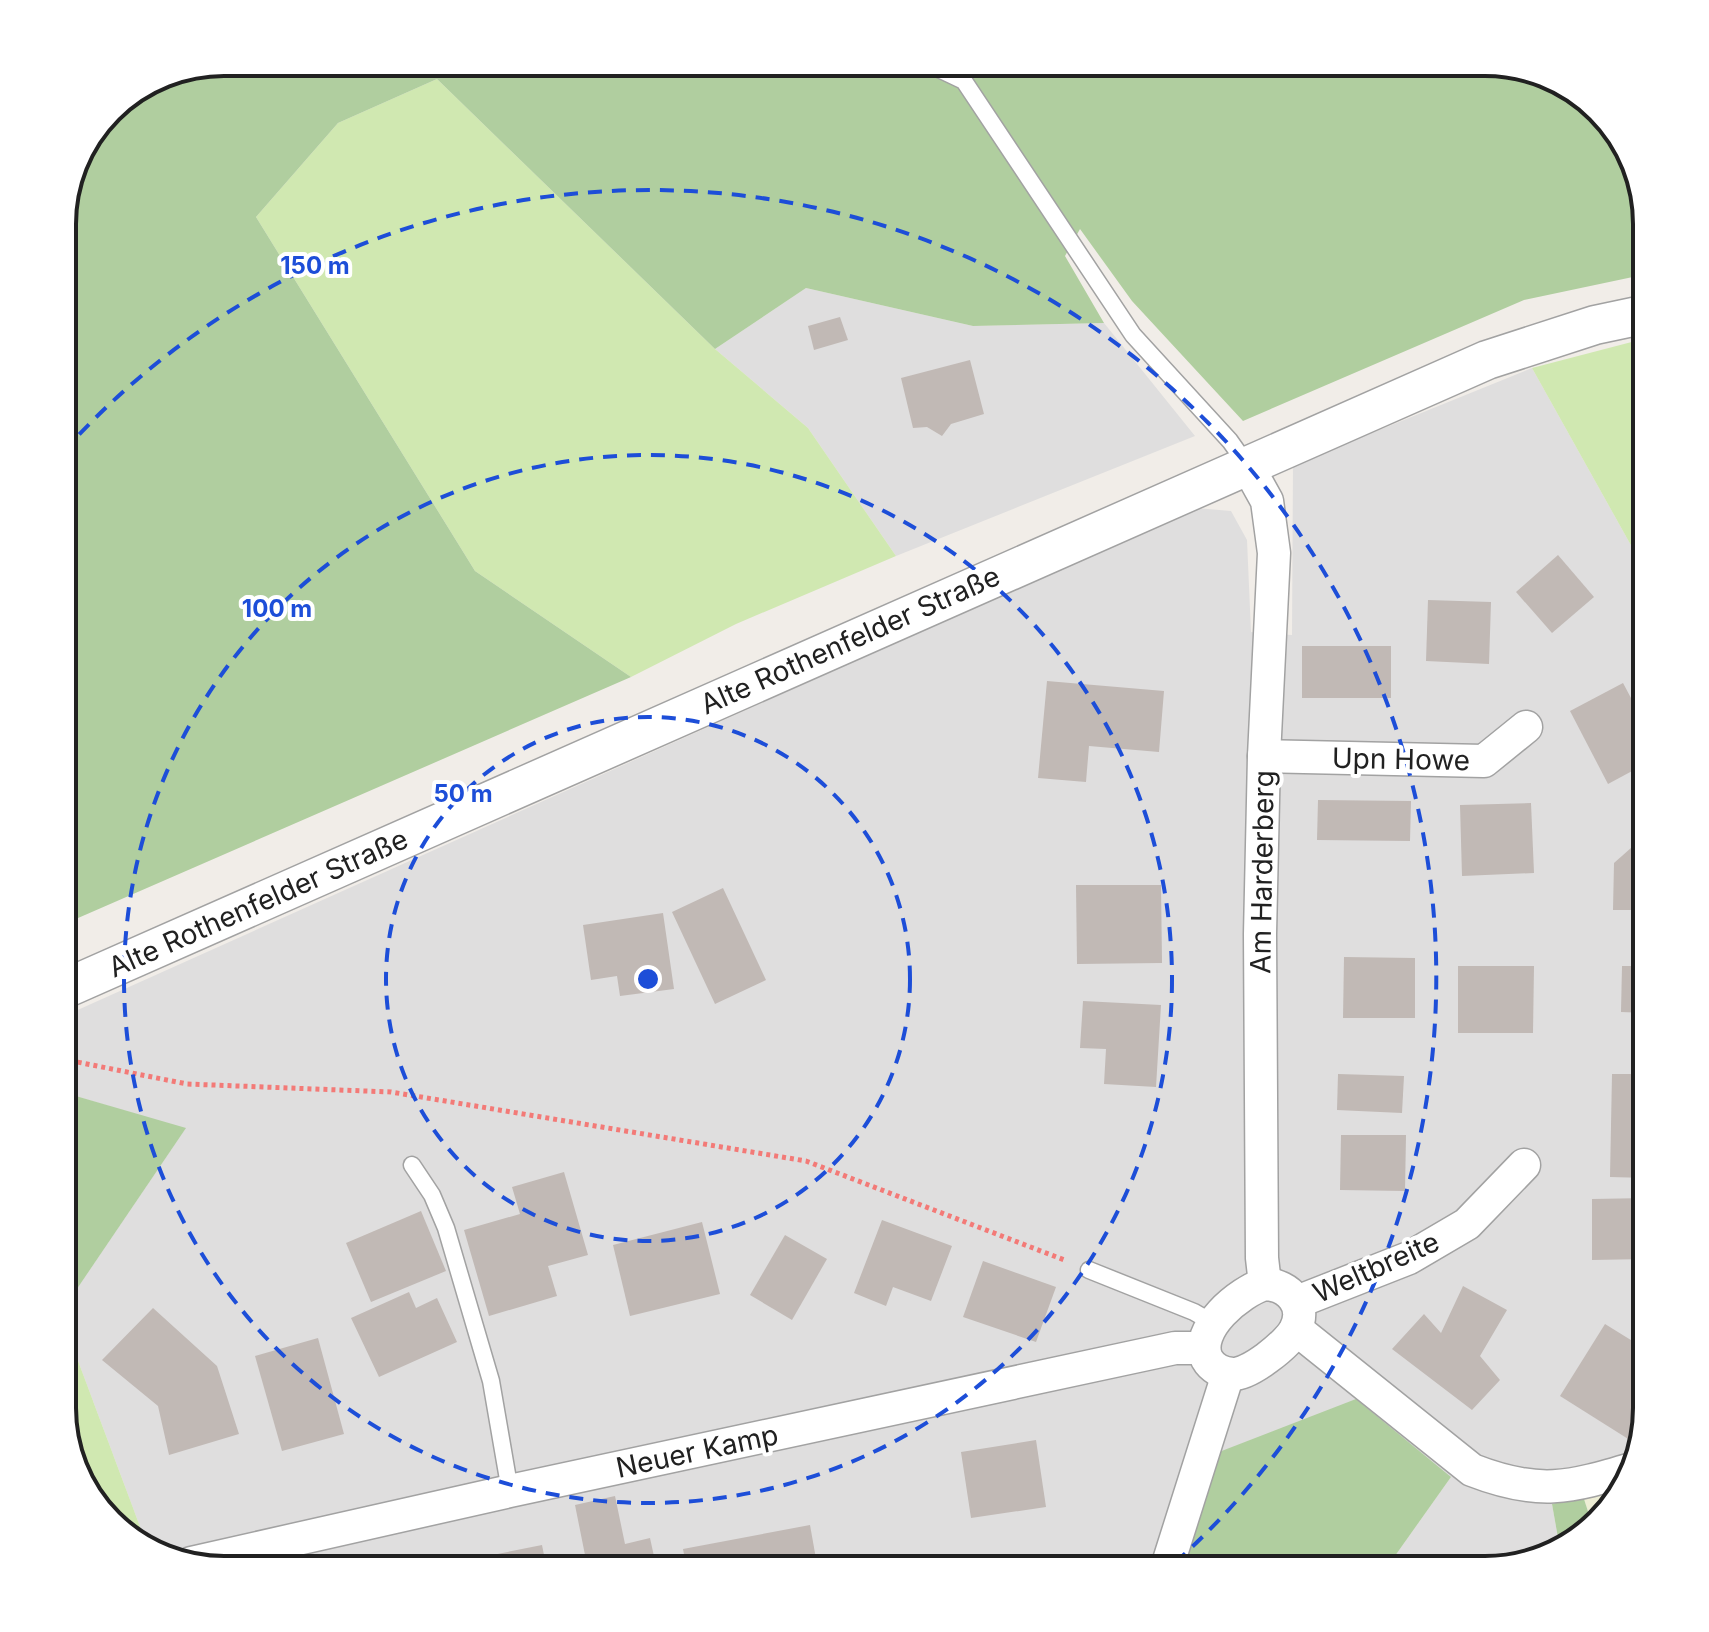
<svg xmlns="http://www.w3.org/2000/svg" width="1709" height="1632" viewBox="0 0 1709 1632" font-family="Inter,sans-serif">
<rect width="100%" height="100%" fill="#f1ede8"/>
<!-- residential -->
<g fill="#dfdede">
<polygon points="806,288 973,326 1104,323 1195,436 896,556 808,428 715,349"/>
<polygon points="1532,368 1647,574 1647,1408 1634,1470 1583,1496 1552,1504 1560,1549 1547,1557 1495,1570 1385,1570 1451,1477 1180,1570 224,1570 162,1557 148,1548 62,1318 62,1311 185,1129 62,1092 62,1017 1196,508 1231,511 1247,540 1251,632 1292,635 1293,465"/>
</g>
<!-- farmland -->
<polygon fill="#eeeed5" points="1626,1483 1599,1523 1593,1527 1583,1496"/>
<!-- grass -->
<g fill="#d0e8b1">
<polygon points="437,79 715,349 808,428 896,556 736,624 631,677 475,571 256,217 338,123"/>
<polygon points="1647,338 1647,574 1532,368"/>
<polygon points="62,1318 148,1548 109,1522 75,1470 62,1418"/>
</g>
<!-- forest -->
<g fill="#b0ce9f">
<polygon points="224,62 1495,62 1556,79 1600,110 1634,162 1647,214 1647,274 1524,300 1243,421 1132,301 1080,229 1065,256 1104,323 973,326 806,288 715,349 437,79 338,123 256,217 475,571 631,677 62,925 62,213 79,153 117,103 162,74"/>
<polygon points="62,1092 186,1128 62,1311"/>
<polygon points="1356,1399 1451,1477 1385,1570 1180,1570 1219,1452"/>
<polygon points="1583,1496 1593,1527 1560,1549 1552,1504"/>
</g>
<!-- building -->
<g fill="#c1b9b5">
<polygon points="840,317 848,340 814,350 808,326"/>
<polygon points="970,360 984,414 951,424 942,436 927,427 913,428 901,378"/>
<polygon points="1558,555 1594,597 1552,633 1516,592"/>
<polygon points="1428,600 1491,602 1489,664 1426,661"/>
<rect x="1302" y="646" width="89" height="52"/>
<polygon points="1047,681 1164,691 1159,752 1089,746 1086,782 1038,778"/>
<polygon points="1623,683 1647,728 1647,763 1608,784 1570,711"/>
<polygon points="1318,800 1411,801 1410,841 1317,840"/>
<polygon points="1531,803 1534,873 1462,876 1460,805"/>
<polygon points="1640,840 1647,840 1647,910 1613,910 1614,863"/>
<polygon points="1076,885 1161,885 1162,963 1077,964"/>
<polygon points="723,888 766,980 715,1004 672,912"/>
<polygon points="663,913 674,989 620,996 617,976 591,980 583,925"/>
<polygon points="1344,957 1415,958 1415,1018 1343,1018"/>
<polygon points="1458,966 1534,966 1533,1033 1458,1033"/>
<polygon points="1622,966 1647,966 1647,1013 1621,1012"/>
<polygon points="1083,1001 1161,1005 1156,1087 1104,1084 1106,1049 1080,1048"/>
<polygon points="1338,1074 1404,1076 1402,1113 1337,1110"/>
<polygon points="1612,1074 1647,1074 1647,1178 1610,1177"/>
<polygon points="1341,1135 1406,1135 1405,1191 1340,1190"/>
<polygon points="564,1172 588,1255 548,1266 557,1296 489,1316 464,1230 520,1214 512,1187"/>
<polygon points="1647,1198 1647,1259 1592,1260 1592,1199"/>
<polygon points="421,1211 446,1271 371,1302 346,1243"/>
<polygon points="882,1220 952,1246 931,1301 893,1287 886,1306 854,1293"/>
<polygon points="702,1222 720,1294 630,1316 613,1245"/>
<polygon points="785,1235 827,1259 792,1320 750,1295"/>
<polygon points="983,1261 1056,1287 1036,1342 963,1317"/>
<polygon points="1463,1286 1507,1310 1480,1356 1500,1380 1472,1410 1392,1349 1424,1314 1441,1333"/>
<polygon points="409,1292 416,1308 437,1298 457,1342 379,1377 351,1318"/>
<polygon points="153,1308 217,1366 239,1434 169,1455 158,1406 102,1360"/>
<polygon points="1605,1324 1647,1350 1647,1408 1644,1423 1633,1442 1560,1396"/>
<polygon points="318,1338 344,1434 282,1451 255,1356"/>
<polygon points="1036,1440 1046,1507 971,1518 961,1452"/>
<polygon points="615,1496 625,1544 650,1538 657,1570 588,1570 575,1505"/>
<polygon points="810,1525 818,1570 687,1570 683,1549"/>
<polygon points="542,1545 547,1570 439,1570 438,1566"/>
</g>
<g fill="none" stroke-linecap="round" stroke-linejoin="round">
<!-- service casing -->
<g stroke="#a2a2a2" stroke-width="19">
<g id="service">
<polyline points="924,62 964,81 1133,335 1230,441 1247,465"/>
<polyline points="412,1165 432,1195 446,1228 491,1381 510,1491"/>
<polyline points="1089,1270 1194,1312 1213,1323"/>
</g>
</g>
<!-- minor casing -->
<g stroke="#a2a2a2" stroke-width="35">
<g id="minor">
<polyline points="1247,465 1267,501 1274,553 1264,756 1260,934 1262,1258 1265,1284"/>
<polyline points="1264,756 1484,761 1526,727"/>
<path d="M 1265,1284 C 1289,1285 1308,1306 1295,1330 C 1288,1344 1248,1376 1232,1374 C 1222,1373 1212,1368 1207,1359 C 1193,1330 1240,1291 1265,1284 Z"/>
<polyline points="1297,1302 1409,1258 1467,1224 1524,1165"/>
<path d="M 1296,1329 L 1472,1470 C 1539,1496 1568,1488 1635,1468"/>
<polyline points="191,1563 510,1491 1175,1348 1204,1348"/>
<polyline points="1166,1570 1228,1374"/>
</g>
</g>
<!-- tertiary casing -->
<g stroke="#a2a2a2" stroke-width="41">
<polyline id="tertiary" points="62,990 1487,360 1595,325 1647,314"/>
</g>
<!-- path -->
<polyline stroke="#f37a77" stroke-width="5" stroke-dasharray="4 4" stroke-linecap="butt" points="62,1059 187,1084 391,1092 806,1161 1067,1261"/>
<!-- service -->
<use href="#service" stroke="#fff" stroke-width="16"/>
<!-- minor -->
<use href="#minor" stroke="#fff" stroke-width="32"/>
<!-- tertiary -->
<use href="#tertiary" stroke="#fff" stroke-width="38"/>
</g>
<!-- distance rings -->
<g fill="none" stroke="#1d4ed8" stroke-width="4" stroke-dasharray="14 10">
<circle cx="648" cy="979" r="262"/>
<circle cx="648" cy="979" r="524"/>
<path d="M63 452A787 787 0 1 1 1169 1568"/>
</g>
<g text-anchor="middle" stroke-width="8" stroke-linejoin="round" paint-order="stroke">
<!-- street labels -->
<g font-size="28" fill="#212121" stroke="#fff">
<text transform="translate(850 640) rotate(-24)" y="10">Alte Rothenfelder Straße</text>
<text transform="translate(1401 759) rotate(1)" y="10">Upn Howe</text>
<text transform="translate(1262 872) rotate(-89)" y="10">Am Harderberg</text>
<text transform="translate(258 903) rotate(-24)" y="10">Alte Rothenfelder Straße</text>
<text transform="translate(1376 1267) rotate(-24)" y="10">Weltbreite</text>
<text transform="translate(697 1451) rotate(-12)" y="10">Neuer Kamp</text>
</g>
</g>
<!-- crop -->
<path d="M0 0H1709V1632H0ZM224 76H1485A148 148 0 0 1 1633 224V1408A148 148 0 0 1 1485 1556H224A148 148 0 0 1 76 1408V224A148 148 0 0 1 224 76Z" fill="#fff" fill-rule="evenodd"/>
<path fill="none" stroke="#212121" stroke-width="4" d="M224 76H1485A148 148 0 0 1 1633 224V1408A148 148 0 0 1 1485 1556H224A148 148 0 0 1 76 1408V224A148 148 0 0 1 224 76Z"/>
<circle cx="648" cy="979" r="12" fill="#1d4ed8" stroke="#fff" stroke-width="4"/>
<g font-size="24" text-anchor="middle" font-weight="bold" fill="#1d4ed8" stroke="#fff" stroke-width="8" stroke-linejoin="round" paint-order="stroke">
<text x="315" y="274">150 m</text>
<text x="277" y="617">100 m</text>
<text x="463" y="802">50 m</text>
</g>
</svg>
